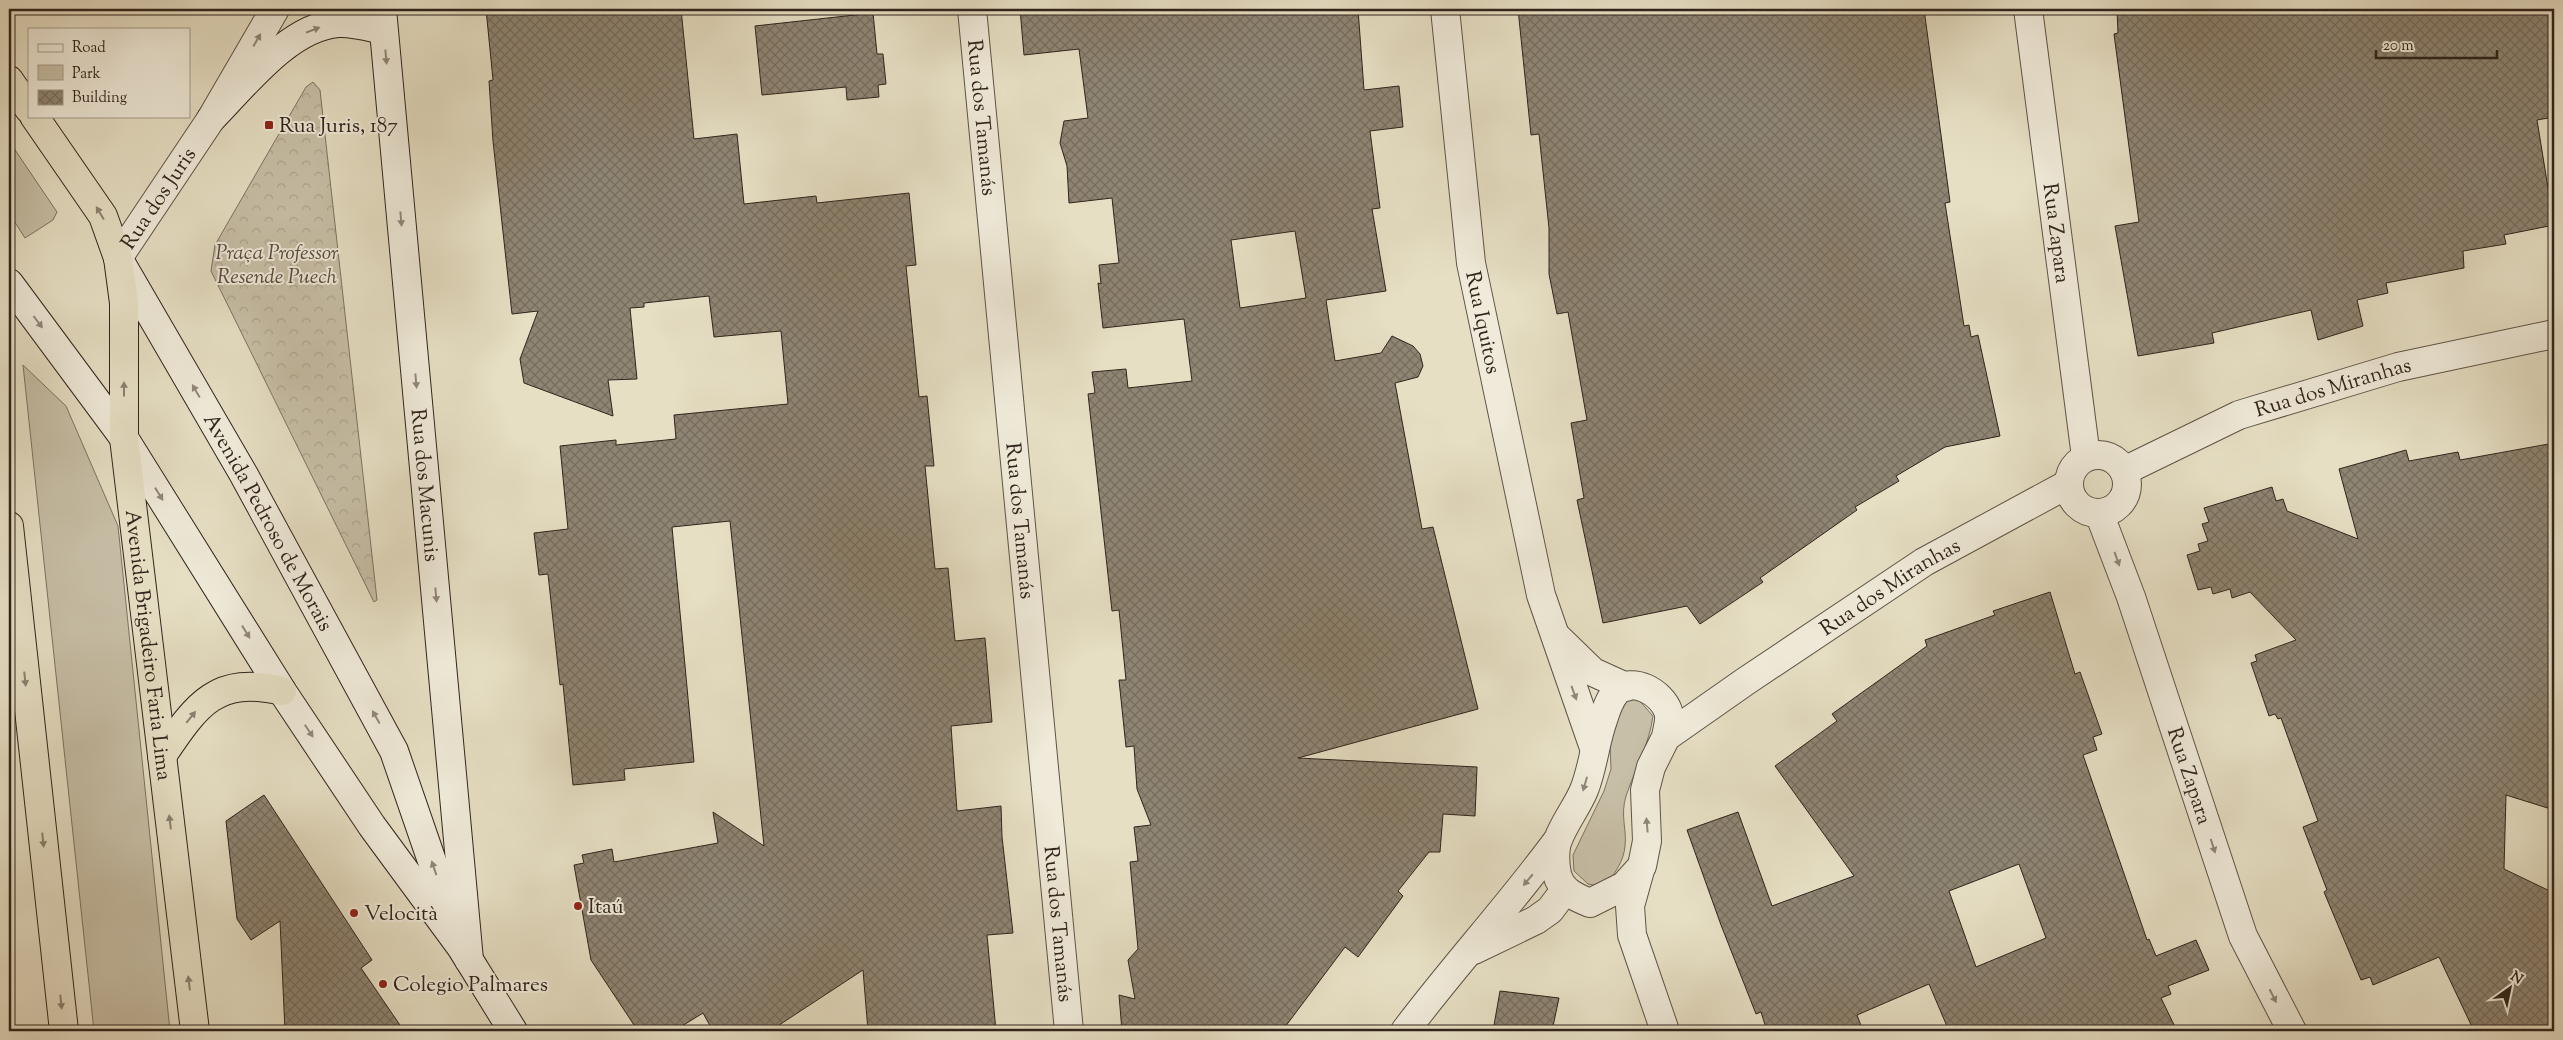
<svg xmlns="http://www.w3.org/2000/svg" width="2563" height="1040" viewBox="0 0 2563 1040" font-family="'Sorts Mill Goudy',serif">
<defs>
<pattern id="forest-crowns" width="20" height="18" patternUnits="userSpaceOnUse" patternTransform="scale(1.25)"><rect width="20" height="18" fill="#c7bfa7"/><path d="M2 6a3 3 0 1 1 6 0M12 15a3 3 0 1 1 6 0" fill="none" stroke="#aba48f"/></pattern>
<pattern id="building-cross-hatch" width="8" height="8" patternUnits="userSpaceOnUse" patternTransform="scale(1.25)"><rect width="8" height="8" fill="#8f8573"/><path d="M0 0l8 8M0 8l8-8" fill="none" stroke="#756d5e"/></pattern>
</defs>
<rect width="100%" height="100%" fill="#e6dfc4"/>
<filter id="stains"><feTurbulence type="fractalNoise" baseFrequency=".004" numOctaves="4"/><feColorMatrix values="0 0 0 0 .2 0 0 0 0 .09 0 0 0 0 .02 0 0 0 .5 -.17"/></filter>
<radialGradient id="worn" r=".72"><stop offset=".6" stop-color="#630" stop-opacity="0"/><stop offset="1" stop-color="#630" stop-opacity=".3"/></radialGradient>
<!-- green -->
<g fill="#c7bfa7" stroke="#7c7262">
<polygon points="9,141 57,212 53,220 25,238 9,213"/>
<polygon points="23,365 66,406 118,526 170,1031 94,1031"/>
<path d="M 1624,699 L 1638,699 L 1653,716 C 1649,745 1635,769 1626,796 C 1620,816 1627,829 1625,846 C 1624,861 1614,875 1604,887 L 1588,884 L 1574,871 L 1573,855 L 1604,791 L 1611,769 L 1610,744 L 1613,713 Z"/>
</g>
<!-- forest -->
<polygon fill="url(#forest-crowns)" stroke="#7c7262" points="313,82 320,90 377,600 374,602 211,271 215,245 306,87"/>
<!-- building -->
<g fill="url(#building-cross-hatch)" stroke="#30241c" fill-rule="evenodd">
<polygon points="486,9 681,9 694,139 737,134 744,204 816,196 817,203 909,193 916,265 906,266 919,397 927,396 934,466 925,466 935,569 948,568 955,641 985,638 992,722 951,726 957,811 1001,806 1002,837 1013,933 987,935 996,1031 868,1031 863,970 770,1031 713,1031 703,1013 674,1031 638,1031 591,960 574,865 584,863 582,855 612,849 614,862 718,843 713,812 764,846 730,521 672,527 694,762 624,769 625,780 573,785 563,684 560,685 548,574 539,575 534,533 568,529 560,446 616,440 616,445 676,439 674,415 788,404 781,331 714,337 709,296 644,303 644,307 630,308 637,379 608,380 613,416 524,383 520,359 538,311 512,314 493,141 489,81 493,80"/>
<path d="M 1020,9 L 1198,9 L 1199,13 L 1264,9 L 1358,9 L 1364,90 L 1399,86 L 1403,127 L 1370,131 L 1380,208 L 1372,209 L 1386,291 L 1326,300 L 1335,361 L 1381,353 L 1392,336 L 1413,346 L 1420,354 L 1423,366 L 1418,377 L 1395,383 L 1422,529 L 1433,527 L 1478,709 L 1298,758 L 1477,767 L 1475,816 L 1443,814 L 1440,852 L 1429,852 L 1398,891 L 1403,896 L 1358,957 L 1345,947 L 1282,1031 L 1122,1031 L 1119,995 L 1135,999 L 1128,960 L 1138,949 L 1130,862 L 1138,861 L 1134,827 L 1151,825 L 1137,789 L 1134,746 L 1126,747 L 1119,680 L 1126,680 L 1119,610 L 1112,611 L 1088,394 L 1095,393 L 1092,372 L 1126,369 L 1128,388 L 1192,381 L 1184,319 L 1103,328 L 1098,283 L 1101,284 L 1099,265 L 1119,263 L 1112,198 L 1069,203 L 1067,166 L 1060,143 L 1064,121 L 1088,118 L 1079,49 L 1024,55 ZM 1295,231 L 1306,298 L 1240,308 L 1231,240 Z"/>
<polygon points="1518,9 1924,9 1950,202 1945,203 1964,326 1969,325 1971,337 1978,335 2000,436 1945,447 1896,476 1899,481 1855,507 1857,510 1760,578 1763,582 1700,624 1687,606 1603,623 1577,500 1584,498 1571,423 1587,420 1568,312 1557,314 1549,274 1549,228 1539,134 1531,135"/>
<polygon points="2117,9 2321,9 2321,13 2360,9 2554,9 2554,71 2550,72 2554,117 2537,120 2554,225 2504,235 2506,244 2463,251 2464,268 2386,283 2388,293 2357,300 2363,326 2318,340 2311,310 2212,333 2214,343 2138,356 2115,226 2139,222 2114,34 2118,33"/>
<polygon points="873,13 877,54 883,54 886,84 878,85 879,97 847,100 846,87 762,95 755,26"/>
<polygon points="2554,443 2554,810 2506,795 2504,869 2554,893 2554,1031 2474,1031 2439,957 2373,985 2370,977 2361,980 2324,892 2327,890 2303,827 2318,821 2281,718 2278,719 2275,714 2269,716 2251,663 2257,661 2255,655 2296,640 2250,592 2232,598 2230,589 2213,594 2211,587 2198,590 2187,555 2200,551 2198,544 2208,541 2202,524 2209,522 2204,508 2272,487 2276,501 2283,499 2287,511 2358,539 2339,469 2406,450 2409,461 2458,452 2460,460"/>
<path d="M 2050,592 L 2075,674 L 2080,672 L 2102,734 L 2093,737 L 2097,750 L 2083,755 L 2147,940 L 2149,939 L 2156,956 L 2196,940 L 2209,970 L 2168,986 L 2171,994 L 2161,998 L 2177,1031 L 1949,1031 L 1929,984 L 1857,1015 L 1863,1031 L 1767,1031 L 1761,1012 L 1756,1014 L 1721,925 L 1687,830 L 1738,812 L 1772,906 L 1854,876 L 1775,766 L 1837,721 L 1832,714 L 1927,646 L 1925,640 L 1995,615 L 1993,611 ZM 2019,864 L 2046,938 L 1976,967 L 1949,891 Z"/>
<polygon points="264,795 372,960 361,968 404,1031 285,1031 280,921 251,940 237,919 226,821"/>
<polygon points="1500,991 1559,998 1552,1031 1493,1031"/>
</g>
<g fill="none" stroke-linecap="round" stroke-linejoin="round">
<!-- street casing -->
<g stroke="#5e5346" stroke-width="30">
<g id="street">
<path id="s1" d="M 972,9 L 1069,1031"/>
<path id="s2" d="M 1445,9 L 1471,263 L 1541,595 L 1594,748"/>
<path id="s3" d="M 2028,9 L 2086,457"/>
<path id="s4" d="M 118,258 L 211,119 L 275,9"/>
<circle cx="2098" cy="484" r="29"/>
<path id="s5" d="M 2124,471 L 2239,415 L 2398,367 L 2554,334"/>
<path id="s6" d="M 2099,513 L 2131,597 L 2243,936 L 2292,1031"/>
<polyline points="1558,638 1593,672 1626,687"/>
<path id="s7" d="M 1666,737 C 1667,729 1671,719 1668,711 C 1662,693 1632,675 1616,692 C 1609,700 1606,710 1603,720 C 1595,742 1593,768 1584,790 C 1577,807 1564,823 1558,840 C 1554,849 1555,865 1557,874 C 1561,891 1575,897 1590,903 L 1624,886 L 1642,866 L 1647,841 L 1645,790 L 1651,767 L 1666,737 L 1746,681 L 1924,562 L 2068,484"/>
<polyline points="1640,870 1630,906 1632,935 1665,1031"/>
<polyline points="1474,950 1536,920 1550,910 1565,890"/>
<path d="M 1405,1031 C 1454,966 1509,906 1557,841"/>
</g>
</g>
<!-- secondary casing -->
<g stroke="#30241c" stroke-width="30">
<g id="secondary">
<path id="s8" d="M 382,9 L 469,960"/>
<path d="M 211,119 C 244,86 288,27 338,23 C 353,22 369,27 383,30"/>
<path id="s9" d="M 118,258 L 244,475 L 394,751 L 453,922"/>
<polyline points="9,283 124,438 282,691 372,826 461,947 513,1031"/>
</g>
</g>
<!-- highway casing -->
<g stroke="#30241c" stroke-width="30">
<g id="highway">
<polyline points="9,80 29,109"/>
<path id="s10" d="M 34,116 L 103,216 L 118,258 L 124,303 L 124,438 L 195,1031"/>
<polyline points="9,526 64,1031"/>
<path d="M 162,756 C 196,706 215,675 282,691"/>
</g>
</g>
<!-- street -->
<use href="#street" stroke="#efead9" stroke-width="28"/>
<!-- secondary -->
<use href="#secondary" stroke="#efead9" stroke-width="28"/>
<!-- highway -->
<use href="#highway" stroke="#e6dfc4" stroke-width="28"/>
</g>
<!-- one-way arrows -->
<defs><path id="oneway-solid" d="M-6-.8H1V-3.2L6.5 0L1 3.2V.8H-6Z" transform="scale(1.25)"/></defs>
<g fill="#90877a">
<use href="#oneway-solid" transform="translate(313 30) rotate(-21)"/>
<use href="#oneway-solid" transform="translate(257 40) rotate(-60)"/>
<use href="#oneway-solid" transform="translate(386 57) rotate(85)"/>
<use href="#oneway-solid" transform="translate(401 219) rotate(85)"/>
<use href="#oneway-solid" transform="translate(38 322) rotate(53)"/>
<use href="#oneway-solid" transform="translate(416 381) rotate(85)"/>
<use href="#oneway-solid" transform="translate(196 391) rotate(-120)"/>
<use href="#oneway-solid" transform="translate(159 494) rotate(58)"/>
<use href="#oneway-solid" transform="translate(2117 559) rotate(70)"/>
<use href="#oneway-solid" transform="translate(436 595) rotate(85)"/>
<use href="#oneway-solid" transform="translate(246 632) rotate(58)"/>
<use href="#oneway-solid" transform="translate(1574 693) rotate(70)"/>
<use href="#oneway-solid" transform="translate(376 717) rotate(-119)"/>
<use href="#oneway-solid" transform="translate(309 731) rotate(56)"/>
<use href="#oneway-solid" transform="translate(1585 784) rotate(106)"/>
<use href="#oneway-solid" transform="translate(1647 825) rotate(-95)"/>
<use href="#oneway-solid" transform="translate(2213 846) rotate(72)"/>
<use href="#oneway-solid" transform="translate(434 868) rotate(-109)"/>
<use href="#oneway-solid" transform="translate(1528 880) rotate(130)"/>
<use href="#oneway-solid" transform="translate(2273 996) rotate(63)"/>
</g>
<g fill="#8b8270">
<use href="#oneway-solid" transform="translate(100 213) rotate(-121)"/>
<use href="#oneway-solid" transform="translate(124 389) rotate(-90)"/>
<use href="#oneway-solid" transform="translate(25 679) rotate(84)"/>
<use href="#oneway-solid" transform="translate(191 717) rotate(-51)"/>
<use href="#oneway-solid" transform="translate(170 822) rotate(-97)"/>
<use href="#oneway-solid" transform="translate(43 840) rotate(84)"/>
<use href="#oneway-solid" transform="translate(189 983) rotate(-97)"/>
<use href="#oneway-solid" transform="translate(61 1002) rotate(84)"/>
</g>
<!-- markers -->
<g fill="#8f2418" stroke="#efead9" stroke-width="2">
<rect x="264" y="120" width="10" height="10" rx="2.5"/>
<circle cx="578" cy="906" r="5"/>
<circle cx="354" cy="913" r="5"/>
<circle cx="383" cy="984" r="5"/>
</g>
<g text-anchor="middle" stroke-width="4" stroke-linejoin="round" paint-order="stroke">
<!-- street labels -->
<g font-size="21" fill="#30241c" stroke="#efead9">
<text dy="7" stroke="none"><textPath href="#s1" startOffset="109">Rua dos Tamanás</textPath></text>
<text dy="7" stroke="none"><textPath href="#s4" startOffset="72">Rua dos Juris</textPath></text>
<text dy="7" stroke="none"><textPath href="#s3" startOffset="226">Rua Zapara</textPath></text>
<text dy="7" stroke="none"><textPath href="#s2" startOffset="316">Rua Iquitos</textPath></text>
<text dy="7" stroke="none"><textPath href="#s5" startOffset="226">Rua dos Miranhas</textPath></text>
<text dy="7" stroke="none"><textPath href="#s8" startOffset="478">Rua dos Macunis</textPath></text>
<text dy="7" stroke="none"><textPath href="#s1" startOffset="514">Rua dos Tamanás</textPath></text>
<text dy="7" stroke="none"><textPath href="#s9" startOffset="304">Avenida Pedroso de Morais</textPath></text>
<text dy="7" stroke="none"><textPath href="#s7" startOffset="800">Rua dos Miranhas</textPath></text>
<text dy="7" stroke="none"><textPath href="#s10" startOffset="555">Avenida Brigadeiro Faria Lima</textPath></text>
<text dy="7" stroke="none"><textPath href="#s6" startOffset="278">Rua Zapara</textPath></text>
<text dy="7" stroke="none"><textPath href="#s1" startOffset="919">Rua dos Tamanás</textPath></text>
</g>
<!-- poi labels -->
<g font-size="21" fill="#30241c" stroke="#efead9" text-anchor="start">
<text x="279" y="132">Rua Juris, 187</text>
<text x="588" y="913">Itaú</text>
<text x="364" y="920">Velocità</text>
<text x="393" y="991">Colegio Palmares</text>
</g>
<!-- park labels -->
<g font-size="21" font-style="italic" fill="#564b3f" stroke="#efead9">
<text x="277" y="259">Praça Professor<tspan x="277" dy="24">Resende Puech</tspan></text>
</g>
</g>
<!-- margin -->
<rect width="2563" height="1040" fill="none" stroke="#e6dfc4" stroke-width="30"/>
<rect x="10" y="10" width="2543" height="1020" fill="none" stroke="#30241c" stroke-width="2.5"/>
<rect x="15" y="15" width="2533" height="1010" fill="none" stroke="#30241c"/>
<!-- legend -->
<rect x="28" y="28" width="162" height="90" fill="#efead9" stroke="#a39b8d"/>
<rect x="38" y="44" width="25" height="8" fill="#efead9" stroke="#a39b8d"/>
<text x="72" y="52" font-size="15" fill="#30241c">Road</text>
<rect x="38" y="65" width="25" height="15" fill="#c7bfa7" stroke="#a39b8d"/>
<text x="72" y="78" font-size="15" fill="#30241c">Park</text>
<rect x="38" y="90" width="25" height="15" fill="url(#building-cross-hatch)" stroke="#a39b8d"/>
<text x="72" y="102" font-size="15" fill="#30241c">Building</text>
<!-- north arrow -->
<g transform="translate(2510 988) rotate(33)" stroke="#efead9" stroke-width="4" paint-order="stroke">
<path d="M0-4L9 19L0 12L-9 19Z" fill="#30241c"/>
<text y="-8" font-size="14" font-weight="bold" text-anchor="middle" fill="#30241c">N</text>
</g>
<!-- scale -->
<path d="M2376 50v8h121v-8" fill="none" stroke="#30241c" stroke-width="2.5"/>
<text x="2383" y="50" font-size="15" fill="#30241c" stroke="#efead9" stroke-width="4" paint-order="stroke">20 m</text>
<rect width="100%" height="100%" filter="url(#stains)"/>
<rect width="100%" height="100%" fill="url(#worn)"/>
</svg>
